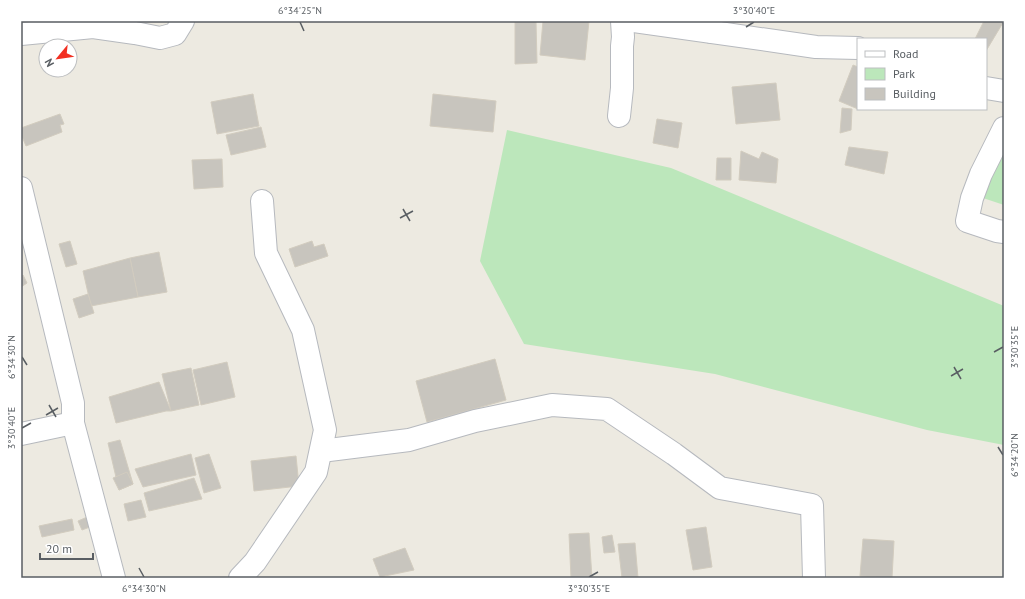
<svg xmlns="http://www.w3.org/2000/svg" width="1025" height="599" viewBox="0 0 1025 599" font-family="'PT Sans',sans-serif">
<rect width="100%" height="100%" fill="#edeae1"/>
<!-- green -->
<g fill="#bce7bb">
<polygon points="507,130 671,168 1004,306 1004,445 927,430 715,374 524,344 480,261"/>
<polygon points="1004,154 1004,205 980,197"/>
</g>
<!-- building -->
<g fill="#c8c5be" stroke="#d2ccbf">
<polygon points="536,21 537,63 515,64 515,22"/>
<polygon points="543,21 589,21 585,60 540,55"/>
<polygon points="984,21 1004,21 986,51 986,39 975,39"/>
<polygon points="853,65 858,67 858,109 839,101"/>
<polygon points="776,83 780,120 736,124 732,87"/>
<polygon points="253,94 259,126 217,134 211,102"/>
<polygon points="433,94 496,101 493,132 430,126"/>
<polygon points="842,108 852,109 851,130 840,133"/>
<polygon points="60,114 64,124 60,125 62,132 26,146 21,134 21,128"/>
<polygon points="657,119 682,123 678,148 653,143"/>
<polygon points="261,127 266,147 231,155 226,135"/>
<polygon points="849,147 888,152 884,174 845,165"/>
<polygon points="741,151 759,159 762,152 778,159 776,183 739,180"/>
<polygon points="717,158 731,158 731,180 716,180"/>
<polygon points="222,159 223,187 194,189 192,160"/>
<polygon points="70,241 77,264 66,267 59,244"/>
<polygon points="312,241 314,247 324,244 328,256 295,267 289,249"/>
<polygon points="159,252 167,292 138,297 130,258"/>
<polygon points="130,258 138,297 91,306 83,271"/>
<polygon points="23,275 27,283 21,287 21,276"/>
<polygon points="88,294 94,313 79,318 73,299"/>
<polygon points="495,359 506,400 427,422 416,381"/>
<polygon points="227,362 235,397 201,405 193,370"/>
<polygon points="191,368 199,405 171,411 162,374"/>
<polygon points="159,382 171,411 166,411 116,423 109,397"/>
<polygon points="120,440 133,484 119,490 108,443"/>
<polygon points="191,454 196,475 143,487 135,469"/>
<polygon points="209,454 221,488 204,493 195,458"/>
<polygon points="296,456 299,486 254,491 251,461"/>
<polygon points="127,472 133,484 119,490 113,478"/>
<polygon points="194,478 202,499 149,511 144,493"/>
<polygon points="141,500 146,517 128,521 124,504"/>
<polygon points="92,515 95,525 82,530 78,521"/>
<polygon points="72,519 74,530 42,537 39,526"/>
<polygon points="706,527 712,567 693,570 686,530"/>
<polygon points="589,533 592,578 571,578 569,534"/>
<polygon points="612,535 615,552 604,553 602,537"/>
<polygon points="863,539 894,541 892,578 860,576"/>
<polygon points="635,543 638,578 622,578 618,544"/>
<polygon points="405,548 414,570 380,577 373,559"/>
</g>
<g fill="none" stroke-linecap="round" stroke-linejoin="round">
<!-- minor casing -->
<g stroke="#b6b9be" stroke-width="24">
<g id="minor">
<polyline points="634,21 712,32 711,21"/>
<polyline points="712,32 816,47 858,48"/>
<polyline points="21,34 93,27 135,33 160,38 175,34 183,21"/>
<polyline points="986,88 1004,91"/>
<polyline points="619,116 622,88 622,46 623,37 622,21"/>
<polyline points="1004,128 981,174 972,198 967,221 997,231 1004,232"/>
<polyline points="21,188 73,403 73,423 114,578"/>
<polyline points="21,434 73,423"/>
<polyline points="321,451 409,440 475,421 552,405 607,409 674,454 720,488 812,505 814,578"/>
<polyline points="240,578 255,562 316,472 325,430 303,330 266,253 262,201"/>
</g>
</g>
<!-- minor -->
<use href="#minor" stroke="#fff" stroke-width="22"/>
</g>
<!-- ticks -->
<path fill="none" stroke="#595e63" stroke-width="1.5" d="M 300,22 L 304,31M 746,27 L 754,22M 403,209 L 410,221M 400,218 L 413,211M 994,352 L 1003,347M 22,357 L 27,365M 954,367 L 961,379M 951,376 L 963,369M 49,405 L 56,417M 46,415 L 58,408M 22,428 L 31,423M 998,447 L 1003,455M 139,568 L 144,577M 589,577 L 598,572"/>
<!-- border -->
<rect width="1025" height="599" fill="none" stroke="#ffffff" stroke-width="44"/>
<!-- legend -->
<rect x="857" y="38" width="130" height="72" fill="#ffffff" stroke="#bdbfc1"/>
<rect x="865" y="51" width="20" height="6" fill="#ffffff" stroke="#bdbfc1"/>
<text x="893" y="58" font-size="12" fill="#595e63">Road</text>
<rect x="865" y="68" width="20" height="12" fill="#bce7bb" stroke="#bdbfc1"/>
<text x="893" y="78" font-size="12" fill="#595e63">Park</text>
<rect x="865" y="88" width="20" height="12" fill="#c8c5be" stroke="#bdbfc1"/>
<text x="893" y="98" font-size="12" fill="#595e63">Building</text>
<!-- north arrow -->
<g transform="translate(58 58) rotate(241)"><circle r="19" fill="#ffffff" stroke="#bdbfc1"/>
<path d="M0-3L7 15L0 10L-7 15Z" fill="#f23022"/>
<text y="-6" font-size="11" font-weight="bold" text-anchor="middle" fill="#595e63">N</text>
</g>
<!-- scale -->
<path d="M40 553v6h53v-6" fill="none" stroke="#595e63" stroke-width="2"/>
<text x="46" y="553" font-size="12" fill="#595e63" stroke="#ffffff" stroke-width="3" paint-order="stroke">20 m</text>
<rect x="22" y="22" width="981" height="555" fill="none" stroke="#595e63" stroke-width="1.5"/>
<g font-size="10" text-anchor="middle" fill="#595e63">
<text x="300" y="14">6°34'25"N</text>
<text x="754" y="14">3°30'40"E</text>
<text transform="translate(1014 347) rotate(-90)" y="4">3°30'35"E</text>
<text transform="translate(11 357) rotate(-90)" y="4">6°34'30"N</text>
<text transform="translate(11 428) rotate(-90)" y="4">3°30'40"E</text>
<text transform="translate(1014 455) rotate(-90)" y="4">6°34'20"N</text>
<text x="144" y="592">6°34'30"N</text>
<text x="589" y="592">3°30'35"E</text>
</g>
</svg>
